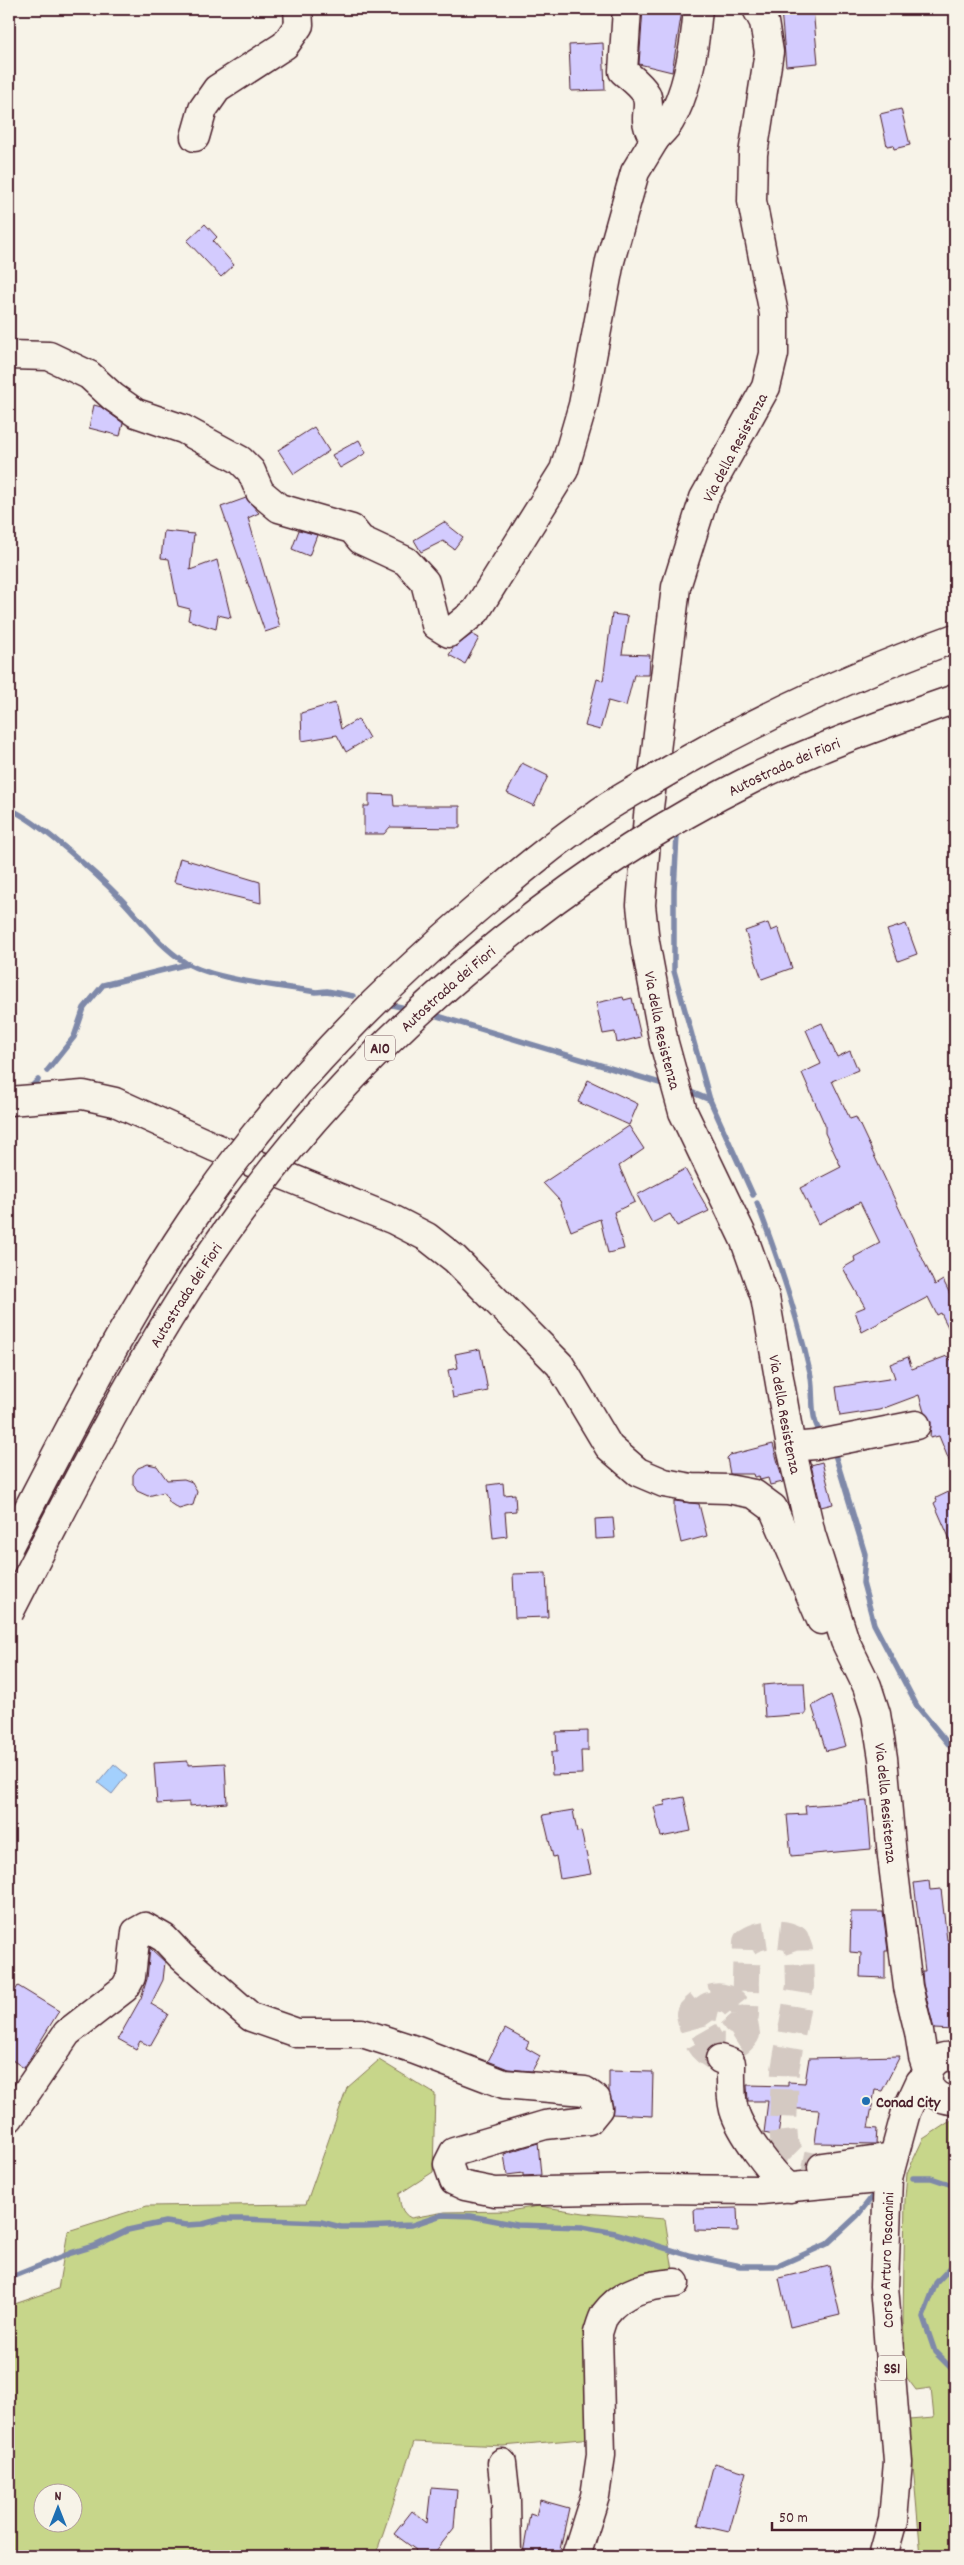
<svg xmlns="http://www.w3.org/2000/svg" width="964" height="2565" viewBox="0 0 964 2565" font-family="Dekko,sans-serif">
<rect width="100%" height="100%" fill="#f7f3e8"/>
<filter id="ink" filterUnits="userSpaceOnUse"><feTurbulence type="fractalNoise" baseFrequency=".02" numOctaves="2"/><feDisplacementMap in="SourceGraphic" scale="10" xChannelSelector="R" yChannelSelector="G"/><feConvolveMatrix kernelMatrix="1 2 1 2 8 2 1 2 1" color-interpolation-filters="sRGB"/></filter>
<g filter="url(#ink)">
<!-- green -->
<g fill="#c7d68a" stroke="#887a5a" fill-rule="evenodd">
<path d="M 379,2060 L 435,2094 L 433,2172 L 399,2194 C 400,2204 401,2213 411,2218 L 445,2212 L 509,2211 L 539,2206 L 584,2213 L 665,2219 L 674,2277 L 618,2303 L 593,2438 L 503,2446 L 414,2442 L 379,2545 L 378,2556 L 9,2556 L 9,2306 L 58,2289 L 68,2231 L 147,2206 L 306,2204 L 347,2088 ZM 42,2492 L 72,2492 L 72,2522 L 42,2522 Z"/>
<polygon points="955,2118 955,2556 921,2556 909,2420 934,2418 931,2388 916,2390 907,2378 903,2321 905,2198 907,2173 923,2139"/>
</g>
<!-- water -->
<polygon fill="#a3d0fd" stroke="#7f89a9" points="114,1764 127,1775 112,1794 98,1783"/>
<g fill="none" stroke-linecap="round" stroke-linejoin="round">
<!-- stream -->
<g stroke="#7f89a9" stroke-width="5.5">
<path d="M 9,809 C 36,819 99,876 121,899 C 144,923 158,945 186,963 C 215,980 281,986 316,992 L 327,991 L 353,996"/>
<polyline points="677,835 674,890 674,971 710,1100 753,1195"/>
<polyline points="392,1005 410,1009"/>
<polyline points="431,1014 663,1084"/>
<polyline points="47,1071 74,1037 84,1008 103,985 188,964"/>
<polyline points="28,1090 38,1080"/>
<polyline points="686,1090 710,1100"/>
<path d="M 757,1203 C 778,1258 797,1314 810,1372 C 815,1390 808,1421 823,1435"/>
<polyline points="833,1448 865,1554 863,1583 874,1624 917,1706 955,1752"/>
<polyline points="913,2178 931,2178 955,2186"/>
<polyline points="955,2263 936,2283 923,2317 935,2352 955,2372"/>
<polyline points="9,2278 71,2253 97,2245 128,2230 165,2222 187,2225 203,2224 222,2219 243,2219 321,2222 341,2227 364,2227 412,2225 442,2215 471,2216 517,2225 582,2227 615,2233 688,2255 740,2266 778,2266 827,2244 857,2216 872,2197"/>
</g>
</g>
<!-- building -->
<g fill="#d3cbfe" stroke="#4a1f2b">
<polygon points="643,9 682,11 672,72 639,64"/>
<polygon points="791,9 813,9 818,63 786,66 781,10"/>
<polygon points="603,43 605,90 571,91 569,45"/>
<polygon points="901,109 910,145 894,149 893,145 887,146 880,114"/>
<polygon points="205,224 217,237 213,241 234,265 221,277 187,241"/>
<polygon points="94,405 101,407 123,423 120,436 89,428"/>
<polygon points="314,427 329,451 294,474 278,450"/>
<polygon points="359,440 366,453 340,468 332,455"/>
<polygon points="246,498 259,513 248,518 280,627 265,632 221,507"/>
<polygon points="444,522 463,537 454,549 443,541 421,552 414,540"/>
<polygon points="299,530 317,535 309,556 292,549"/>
<polygon points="164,531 194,534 190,570 217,560 231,618 218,615 216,629 188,620 190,609 178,606 169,559 161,558"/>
<polygon points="612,614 628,616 622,654 650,655 649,675 634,675 626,706 608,701 600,730 585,726 597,679 603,681"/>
<polygon points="472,634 479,638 465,664 449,655 453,648"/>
<polygon points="335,703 341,729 358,719 369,738 346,752 337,735 302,741 301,713"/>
<polygon points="522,763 548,776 534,806 507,793"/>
<polygon points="369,794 393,795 394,806 460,806 460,828 390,827 384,834 364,834 364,806 369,806"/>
<polygon points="180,858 260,882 261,903 174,882"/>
<polygon points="768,923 771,931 778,928 792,968 762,979 745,931"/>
<polygon points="906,924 917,954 898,961 887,930"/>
<polygon points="623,997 624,1000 632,998 641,1037 617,1043 615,1032 603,1034 596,1003"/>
<polygon points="822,1023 837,1057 850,1051 858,1070 832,1081 850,1119 856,1117 935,1285 943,1280 955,1304 955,1341 941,1313 937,1315 928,1297 862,1332 855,1311 865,1307 843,1268 855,1261 854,1257 880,1243 860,1202 818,1224 800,1188 841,1167 825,1133 825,1125 802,1073 821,1064 806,1030"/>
<polygon points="588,1080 638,1104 629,1125 578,1102"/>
<polygon points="629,1126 644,1149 619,1166 635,1202 614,1212 624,1249 608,1253 600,1219 571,1231 560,1201 543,1183"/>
<polygon points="685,1169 709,1211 677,1226 670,1214 652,1223 637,1195"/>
<polygon points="480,1349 488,1391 453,1398 448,1370 458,1368 455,1354"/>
<polygon points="947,1356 955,1364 955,1475 939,1436 930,1438 931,1422 924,1412 919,1395 879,1410 840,1416 836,1387 895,1378 890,1364 908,1357 912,1369"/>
<polygon points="773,1444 783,1482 770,1485 768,1478 760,1480 759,1476 754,1477 753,1474 730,1474 727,1458 730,1455"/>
<polygon points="822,1462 833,1504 821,1507 811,1465"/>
<polygon points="148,1464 157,1466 167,1480 184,1479 192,1482 197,1492 193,1505 179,1509 170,1503 164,1492 148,1496 137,1491 133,1484 133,1475 138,1468"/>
<polygon points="503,1483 504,1495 515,1494 516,1511 505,1512 507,1536 493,1538 488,1485"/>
<polygon points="955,1489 955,1551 934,1503 937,1501 936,1498"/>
<polygon points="674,1501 699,1504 707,1536 681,1543 674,1512"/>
<polygon points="613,1518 615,1538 596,1539 595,1519"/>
<polygon points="546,1573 548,1617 515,1618 513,1574"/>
<polygon points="788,1683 804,1683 806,1714 765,1717 763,1685"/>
<polygon points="831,1695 846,1746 826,1751 812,1706"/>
<polygon points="588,1731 588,1751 581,1751 582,1774 552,1775 551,1752 557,1752 556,1732"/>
<polygon points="188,1761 188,1765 225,1763 227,1803 189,1806 189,1802 157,1804 154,1763"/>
<polygon points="684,1797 691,1831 661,1837 654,1807 665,1805 664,1801"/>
<polygon points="867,1801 871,1849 791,1856 787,1815 806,1814 805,1806"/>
<polygon points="573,1810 577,1832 581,1831 591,1874 560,1879 556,1856 553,1857 543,1815"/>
<polygon points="929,1881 930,1890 941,1889 947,1940 950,1940 952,1958 950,1999 955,2000 955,2030 934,2029 923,1984 922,1971 925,1971 914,1883"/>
<polygon points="851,1912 883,1912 888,1951 885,1951 885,1978 860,1977 861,1953 850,1952"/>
<polygon points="150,1948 165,1962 163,1980 151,2004 168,2014 150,2046 140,2041 136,2049 118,2039 141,1998 147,1979"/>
<polygon points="18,1986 59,2011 24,2068 9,2058 9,2001"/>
<polygon points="505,2029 529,2042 526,2048 540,2056 532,2071 508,2069 488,2061"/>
<polygon points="900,2056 882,2091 875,2090 868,2128 877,2129 876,2144 815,2143 819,2110 782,2108 778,2136 764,2133 768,2101 748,2101 747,2085 788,2086 788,2082 805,2083 809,2058"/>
<polygon points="609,2071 653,2072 652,2116 612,2114 613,2106 609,2092"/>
<polygon points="538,2143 541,2175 523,2176 523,2173 507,2175 504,2154"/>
<polygon points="737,2208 738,2231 695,2230 694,2209"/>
<polygon points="829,2266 840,2315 790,2327 779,2278"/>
<polygon points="714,2463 746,2472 729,2532 698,2525"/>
<polygon points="431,2488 457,2490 454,2528 432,2556 411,2556 416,2550 394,2534 412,2511 427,2523"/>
<polygon points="540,2500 569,2508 559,2554 541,2550 539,2556 523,2553 530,2514 536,2516"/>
</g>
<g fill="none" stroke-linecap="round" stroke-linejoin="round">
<!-- minor-tunnel -->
<path stroke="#d4c9c2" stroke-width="28" stroke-dasharray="28 14" stroke-linecap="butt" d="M 720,2059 C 697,2050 695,2036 690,2014 C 716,1984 741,1997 746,2034 C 737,2047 727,2049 712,2045 L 700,2024 L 699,2013 L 709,2006 C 722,2007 730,2009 736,2021 L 745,2015 L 747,1942 C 760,1933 781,1932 795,1939 L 799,1950 L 800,1986 L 785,2070 L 783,2127 L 785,2149 L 800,2164 L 820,2168"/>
<!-- minor casing -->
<g stroke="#4a1f2b" stroke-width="31">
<g id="minor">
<path d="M 627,9 L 623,71 C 631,78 641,85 646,94 C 653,110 639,118 655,139 C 659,134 666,128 670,121 C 688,91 695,44 698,9"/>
<path id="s1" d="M 757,9 L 764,22 L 769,52 L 753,154 L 752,201 L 774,314 L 774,354 L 766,387 L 704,498 L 676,587 L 648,816 L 641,905 L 645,942 L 664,1043 L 683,1112 L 745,1241 L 765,1297 L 791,1447 L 811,1534 L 845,1641 L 867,1686 L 876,1714 L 883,1758 L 892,1856 L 908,1987 L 919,2032 L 923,2057 L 928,2072"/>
<polyline points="195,137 203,109 217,89 285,45 299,25 298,9"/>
<polyline points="9,355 49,356 89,375 113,397 136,413 183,429 240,460 251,471 260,492 279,508 352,529 361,540 406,561 425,582 436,625 449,633 476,611 564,470 583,405 610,261 635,172 655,139"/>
<polyline points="9,1101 83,1095 115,1102 214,1147 394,1220 427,1237 455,1259 560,1365 609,1447 638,1472 664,1483 691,1488 728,1489 754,1494 773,1508 821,1620"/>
<polyline points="791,1447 815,1445 916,1425"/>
<path d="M 720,2059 L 731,2063 C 731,2078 730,2095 734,2110 C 740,2131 772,2175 790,2188"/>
<polyline points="9,2118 67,2033 125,1988 131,1977 136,1932 145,1927 164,1938 181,1956 251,2017 297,2033 362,2033 415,2050 504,2084 585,2091 596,2099 598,2109 589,2120 545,2125 454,2152 448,2164 454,2181 465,2186 495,2192 652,2189 761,2190 888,2178"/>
<polyline points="822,2167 893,2157"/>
<polyline points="502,2463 506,2500 507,2556"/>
<path d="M 576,2556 L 595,2496 L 601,2455 L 598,2333 C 600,2327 602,2319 605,2314 C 622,2291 649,2285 675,2283"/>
</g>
</g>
<!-- major casing -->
<g stroke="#4a1f2b" stroke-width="31">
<g id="major">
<path d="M 951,2100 C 914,2096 926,2049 955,2058"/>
<path id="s2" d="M 883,2556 L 893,2520 L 898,2462 L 884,2286 L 888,2178 L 906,2112 L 920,2082 L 927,2079"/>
</g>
</g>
<!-- minor -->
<use href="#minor" stroke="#f7f3e8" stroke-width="28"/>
<!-- major -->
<use href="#major" stroke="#f7f3e8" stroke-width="28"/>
<!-- highway-bridge casing -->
<g stroke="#4a1f2b" stroke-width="31" stroke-linecap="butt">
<g id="highway-bridge">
<path d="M 9,1546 C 69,1430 128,1311 203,1204 C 281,1093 372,998 474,911 C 514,877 554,843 597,814 C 615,801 636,790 655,779 C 751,721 850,676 955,638"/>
<path id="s3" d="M 9,1613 C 83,1469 155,1324 253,1195 C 377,1029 566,871 752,779 C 818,747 886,723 955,699"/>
</g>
</g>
<!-- highway-bridge -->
<use href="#highway-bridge" stroke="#f7f3e8" stroke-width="28"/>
</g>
</g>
<!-- markers -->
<circle fill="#1f6fb2" stroke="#f7f3e8" stroke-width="2" cx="866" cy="2101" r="5"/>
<g text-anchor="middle" stroke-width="4" stroke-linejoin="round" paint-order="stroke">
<!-- shield labels -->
<g fill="#f7f3e8" stroke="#7e5f64" stroke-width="1">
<rect x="365" y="1035.5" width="30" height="25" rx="4"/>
<rect x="878" y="2355.5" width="28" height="25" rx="4"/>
</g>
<g font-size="15" font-weight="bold" fill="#4a1f2b">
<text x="380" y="1053">A10</text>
<text x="892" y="2373">SS1</text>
</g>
<!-- street labels -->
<g font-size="16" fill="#4a1f2b" stroke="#f7f3e8">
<text transform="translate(734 447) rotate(-62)" y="6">Via della Resistenza</text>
<text dy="6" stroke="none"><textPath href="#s3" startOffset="1174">Autostrada dei Fiori</textPath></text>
<text dy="6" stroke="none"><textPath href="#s3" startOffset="769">Autostrada dei Fiori</textPath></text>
<text dy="6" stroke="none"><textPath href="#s1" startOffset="1052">Via della Resistenza</textPath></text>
<text dy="6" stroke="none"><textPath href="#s3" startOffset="364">Autostrada dei Fiori</textPath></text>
<text dy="6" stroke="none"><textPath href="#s1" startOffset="1458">Via della Resistenza</textPath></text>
<text dy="6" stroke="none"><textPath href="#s1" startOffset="1862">Via della Resistenza</textPath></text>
<text dy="6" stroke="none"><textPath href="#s2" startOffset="298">Corso Arturo Toscanini</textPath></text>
</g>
<!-- poi labels -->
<g font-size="16" font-weight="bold" fill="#4a1f2b" stroke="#f7f3e8" text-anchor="start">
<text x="876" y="2107">Conad City</text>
</g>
</g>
<!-- margin -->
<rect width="964" height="2565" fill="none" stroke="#f7f3e8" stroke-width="30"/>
<rect x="15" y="15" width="934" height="2535" fill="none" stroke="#4a1f2b" stroke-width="2" filter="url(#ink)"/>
<!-- north arrow -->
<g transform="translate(58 2508)"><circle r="24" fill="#f7f3e8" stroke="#b29e9c"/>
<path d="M0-4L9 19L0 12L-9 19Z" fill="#1f6fb2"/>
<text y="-8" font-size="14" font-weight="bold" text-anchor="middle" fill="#4a1f2b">N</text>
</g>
<!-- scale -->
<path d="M772 2522v8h148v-8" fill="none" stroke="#4a1f2b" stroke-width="2.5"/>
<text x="779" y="2522" font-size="15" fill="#4a1f2b" stroke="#f7f3e8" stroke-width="4" paint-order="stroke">50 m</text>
</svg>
